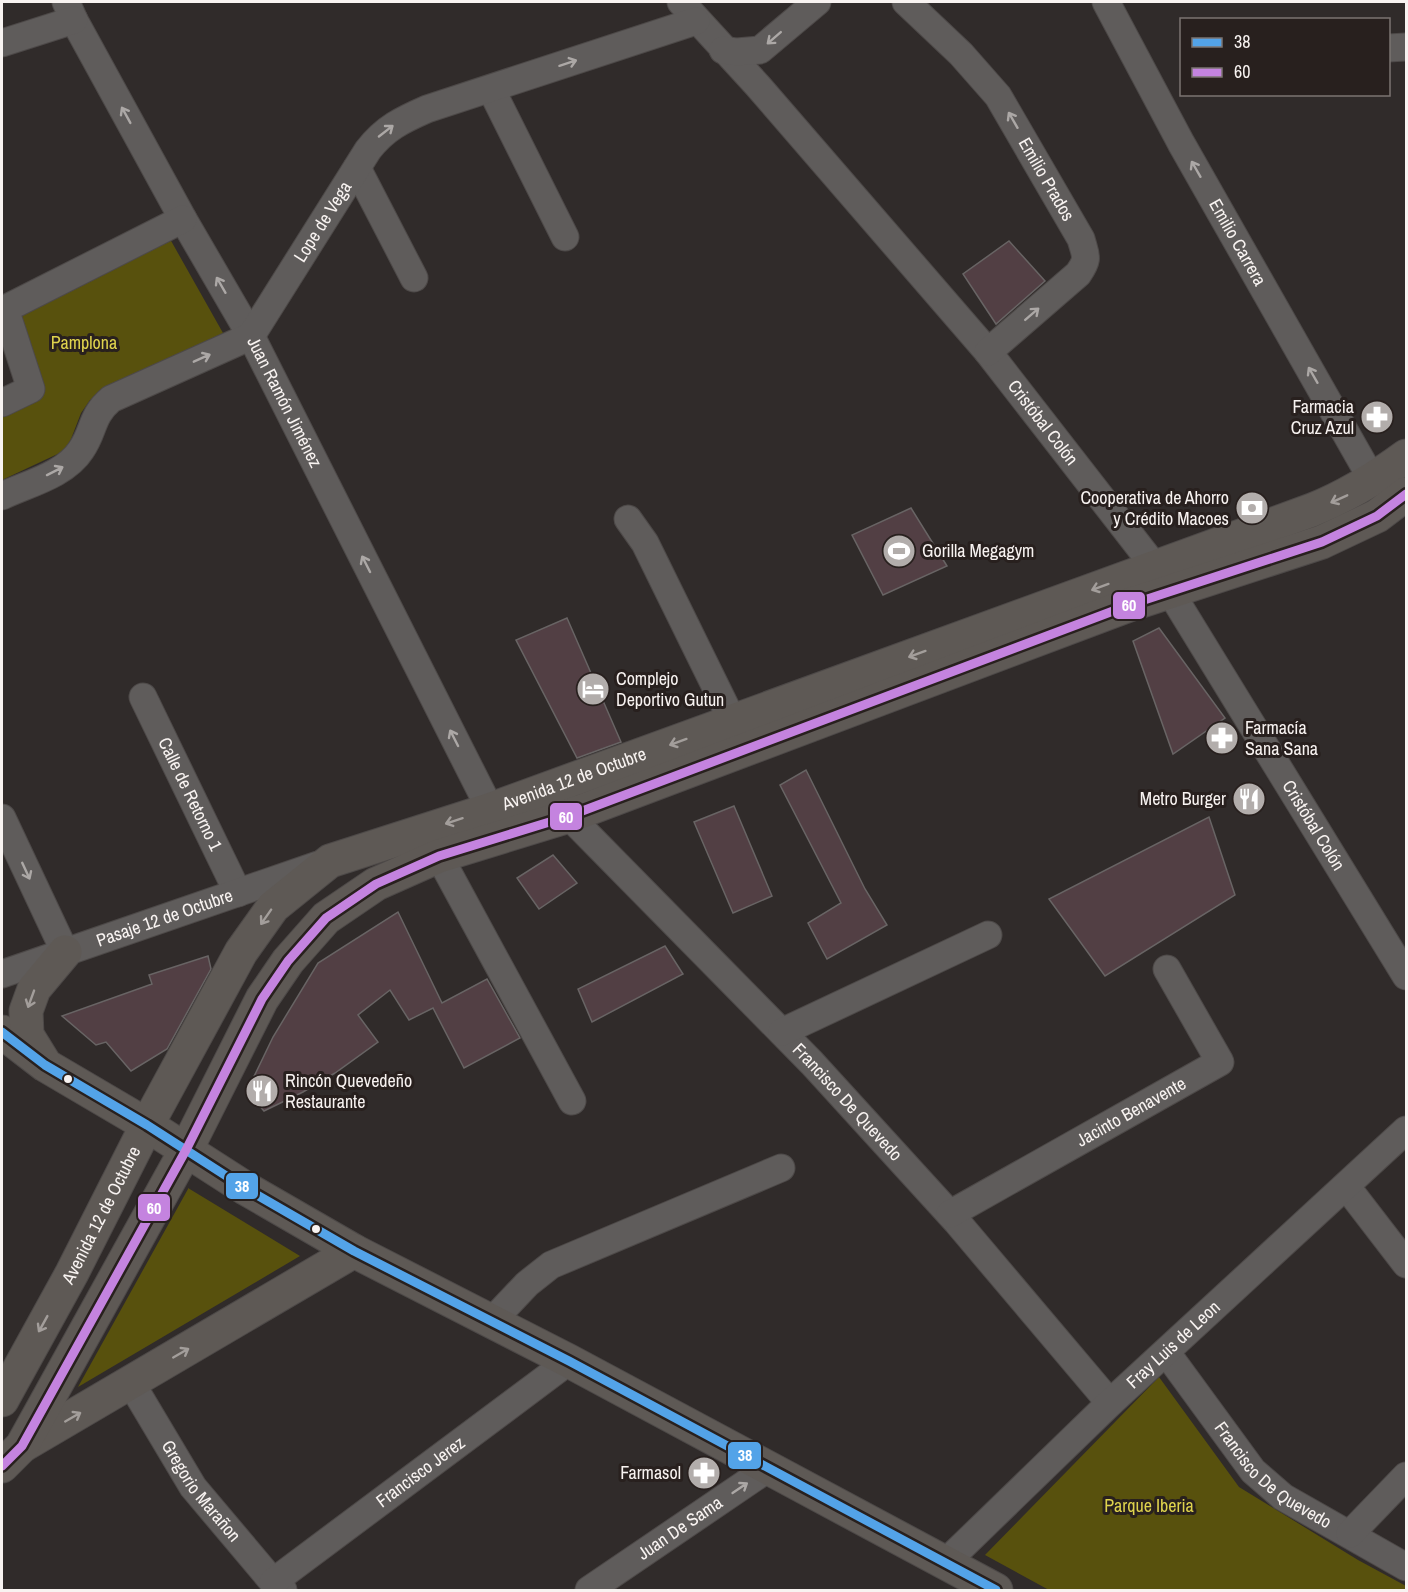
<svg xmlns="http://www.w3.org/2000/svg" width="1408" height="1592" viewBox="0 0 1408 1592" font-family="'Archivo Narrow',sans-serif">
<rect width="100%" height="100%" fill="#302b2a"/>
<!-- green -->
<g fill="#58510d">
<polygon points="170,239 223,333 90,400 81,413 71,439 64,451 2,480 2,416 35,399 17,316"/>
<polygon points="188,1188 300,1256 78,1387 188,1189"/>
<polygon points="1159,1377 1239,1487 1358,1560 1406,1586 1406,1590 1049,1590 985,1555"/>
</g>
<!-- building -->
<g fill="#523f44" stroke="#686464" stroke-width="1.5">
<polygon points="1009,241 1045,281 996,324 963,274"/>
<polygon points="911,508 947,566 883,595 852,535"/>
<polygon points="567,618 621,742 577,758 516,640"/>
<polygon points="1159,628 1225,718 1173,754 1133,641"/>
<polygon points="806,770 865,889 887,925 827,959 808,923 841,903 780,785"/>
<polygon points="734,806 772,896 733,913 694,822"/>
<polygon points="1209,817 1235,895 1105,976 1049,899"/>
<polygon points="553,855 577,883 539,909 517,878"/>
<polygon points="398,912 442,1003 487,979 520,1038 464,1068 433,1008 409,1020 390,990 358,1015 378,1042 335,1073 303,1092 264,1111 247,1091 273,1037 318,963"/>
<polygon points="665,946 683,974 592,1022 578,989"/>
<polygon points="208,956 211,969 167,1049 131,1071 106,1042 96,1045 62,1016 152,984 149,975"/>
</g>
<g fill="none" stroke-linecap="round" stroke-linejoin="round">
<!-- minor casing -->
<g stroke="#4d4948" stroke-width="29">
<g id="minor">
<path id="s1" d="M 66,2 L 74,20 L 183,219 L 251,336 L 490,809"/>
<path id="s2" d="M 681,2 L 758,86 L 988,352 L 1155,567 L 1406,976"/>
<path id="s3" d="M 906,2 L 961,54 L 998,96 L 1081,239 C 1086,257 1089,258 1078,274 L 988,352"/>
<path id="s4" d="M 1106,2 L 1181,143 L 1373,481"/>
<polyline points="2,43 74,20"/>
<polyline points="1388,48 1406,47"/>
<polyline points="723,50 737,52 760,50 817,2"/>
<polyline points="491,89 565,237"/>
<polyline points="357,168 414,278"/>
<polyline points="2,403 31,389 5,309 183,219"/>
<path id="s5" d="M 2,496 C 27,484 65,475 81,450 C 95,430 90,417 111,399 L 251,336 L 368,150 C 385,128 402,120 427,109 L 696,21"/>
<polyline points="628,519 645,543 733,722"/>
<path id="s6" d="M 143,697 L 238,893"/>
<path id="s7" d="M 561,799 L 569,816 L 812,1063 L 957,1222 L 1110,1403"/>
<polyline points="2,818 65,952"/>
<polyline points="439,856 572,1101"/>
<path id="s8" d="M 2,974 L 318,865"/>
<polyline points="782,1032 988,935"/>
<polyline points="1346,1186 1406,1264"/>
<path id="s9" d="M 950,1214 L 1220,1062 L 1167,969"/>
<polyline points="491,1322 527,1284 551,1265 781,1168"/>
<path id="s10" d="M 1166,1352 L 1253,1471 L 1283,1497 L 1406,1567"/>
<path id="s11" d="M 131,1383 L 193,1487 L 273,1582 L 283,1590"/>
<polyline points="1350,1534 1406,1476"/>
<path id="s12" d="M 945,1563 L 1110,1403 L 1406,1130"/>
<path id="s13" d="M 273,1582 L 569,1361"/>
<path id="s14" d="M 589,1590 L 770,1467"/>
</g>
</g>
<!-- secondary casing -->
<g stroke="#4d4948" stroke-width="35">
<g id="secondary">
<polyline points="2,1032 45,1065 147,1125 245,1188 354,1251 569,1361 996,1590"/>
<polyline points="43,1061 27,1035 26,1011 34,989 65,952"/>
<path id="s15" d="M 2,1400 L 72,1273 L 147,1125 L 241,952 L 273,907 L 330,861 L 489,810 L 1312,510 C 1347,496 1376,478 1406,456"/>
<polyline points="22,1446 354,1251"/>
<polyline points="2,1466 22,1446 186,1150 262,999 288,961 326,918 376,884 439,856 569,816 1129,605 1322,542 1377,516 1406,494"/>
</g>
</g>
<!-- minor -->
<use href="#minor" stroke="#5f5c5b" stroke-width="27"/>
<!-- secondary -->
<use href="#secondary" stroke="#5e5955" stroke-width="33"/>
<!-- bus-1 casing -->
<g stroke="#28201e" stroke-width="14">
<polyline id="bus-1" points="2,1032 45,1065 147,1125 245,1188 354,1251 569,1361 996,1590"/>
</g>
<!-- bus-2 casing -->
<g stroke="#28201e" stroke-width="14">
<polyline id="bus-2" points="2,1466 22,1446 186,1150 262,999 288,961 326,918 376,884 439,856 569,816 1129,605 1322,542 1377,516 1406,494"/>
</g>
<!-- bus-1 -->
<use href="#bus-1" stroke="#53a3e8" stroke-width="9"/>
<!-- bus-2 -->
<use href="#bus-2" stroke="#c483df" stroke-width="9"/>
</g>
<!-- one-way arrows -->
<defs><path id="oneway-shaft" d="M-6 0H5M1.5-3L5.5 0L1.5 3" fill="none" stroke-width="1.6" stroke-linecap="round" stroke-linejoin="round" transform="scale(1.5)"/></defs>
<g stroke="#aca8a6">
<use href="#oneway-shaft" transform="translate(774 38) rotate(139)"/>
<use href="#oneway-shaft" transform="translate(568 63) rotate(-18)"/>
<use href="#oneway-shaft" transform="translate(126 115) rotate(-119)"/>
<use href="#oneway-shaft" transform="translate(1013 120) rotate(-120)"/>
<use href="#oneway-shaft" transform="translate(386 131) rotate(-38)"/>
<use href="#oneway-shaft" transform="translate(1196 169) rotate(-120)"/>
<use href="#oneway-shaft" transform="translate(221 285) rotate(-120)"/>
<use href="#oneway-shaft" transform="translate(1032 314) rotate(-41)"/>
<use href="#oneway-shaft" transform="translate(202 358) rotate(-24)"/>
<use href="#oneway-shaft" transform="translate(1313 375) rotate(-120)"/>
<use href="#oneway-shaft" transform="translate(55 471) rotate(-27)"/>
<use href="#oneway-shaft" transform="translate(366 564) rotate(-117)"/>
<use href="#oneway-shaft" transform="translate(454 738) rotate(-117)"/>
<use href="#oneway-shaft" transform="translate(26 871) rotate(65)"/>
<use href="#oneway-shaft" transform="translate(740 1488) rotate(-34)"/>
</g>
<g stroke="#a39e9b">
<use href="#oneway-shaft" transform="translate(1339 499) rotate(156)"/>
<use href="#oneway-shaft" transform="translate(1100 587) rotate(160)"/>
<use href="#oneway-shaft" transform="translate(917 654) rotate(160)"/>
<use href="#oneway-shaft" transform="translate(678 742) rotate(160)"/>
<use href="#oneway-shaft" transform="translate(454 821) rotate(162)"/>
<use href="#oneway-shaft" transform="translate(266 917) rotate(125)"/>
<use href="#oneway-shaft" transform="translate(31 999) rotate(110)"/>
<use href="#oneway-shaft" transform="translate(43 1324) rotate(119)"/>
<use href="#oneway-shaft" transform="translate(181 1353) rotate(-30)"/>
<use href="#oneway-shaft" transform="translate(73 1417) rotate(-30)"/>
</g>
<!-- icons -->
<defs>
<g id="pharmacy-disc" transform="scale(1.725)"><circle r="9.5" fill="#b2adab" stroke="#28201e"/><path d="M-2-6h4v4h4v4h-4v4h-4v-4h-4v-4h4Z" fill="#fff"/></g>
<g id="bank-disc" transform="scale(1.725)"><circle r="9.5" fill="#b2adab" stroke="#28201e"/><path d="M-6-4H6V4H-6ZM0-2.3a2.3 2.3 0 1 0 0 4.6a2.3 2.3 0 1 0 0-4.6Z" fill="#fff"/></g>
<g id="stadium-disc" transform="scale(1.725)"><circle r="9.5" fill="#b2adab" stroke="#28201e"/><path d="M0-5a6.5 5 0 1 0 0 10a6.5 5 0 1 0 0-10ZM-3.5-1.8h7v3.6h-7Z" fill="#fff"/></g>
<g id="hotel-disc" transform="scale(1.725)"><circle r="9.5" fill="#b2adab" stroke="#28201e"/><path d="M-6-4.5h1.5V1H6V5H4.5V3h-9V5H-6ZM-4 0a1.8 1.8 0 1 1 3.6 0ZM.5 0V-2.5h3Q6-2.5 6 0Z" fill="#fff"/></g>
<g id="restaurant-disc" transform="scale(1.725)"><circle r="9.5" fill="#b2adab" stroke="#28201e"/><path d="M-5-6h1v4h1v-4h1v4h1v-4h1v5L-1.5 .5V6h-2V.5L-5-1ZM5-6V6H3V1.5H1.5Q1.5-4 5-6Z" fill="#fff"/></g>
</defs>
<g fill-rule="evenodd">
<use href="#pharmacy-disc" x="1377" y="417"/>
<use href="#bank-disc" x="1252" y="508"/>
<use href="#stadium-disc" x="899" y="551"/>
<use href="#hotel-disc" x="593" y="689"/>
<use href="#pharmacy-disc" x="1222" y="738"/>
<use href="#restaurant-disc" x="1249" y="799"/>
<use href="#restaurant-disc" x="262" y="1091"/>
<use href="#pharmacy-disc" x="704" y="1473"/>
</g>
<!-- markers -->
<g fill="#f8f3f1" stroke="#28201e" stroke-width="2">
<circle cx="68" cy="1079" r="5"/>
<circle cx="316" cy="1229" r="5"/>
</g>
<g text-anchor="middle" stroke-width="6" stroke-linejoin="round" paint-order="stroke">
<!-- street labels -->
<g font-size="18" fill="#f8f3f1" stroke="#28201e">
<text dy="6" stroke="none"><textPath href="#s3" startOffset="228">Emilio Prados</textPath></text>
<text dy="6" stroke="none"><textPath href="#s5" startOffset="441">Lope de Vega</textPath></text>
<text dy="6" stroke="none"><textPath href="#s4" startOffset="274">Emilio Carrera</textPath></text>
<text dy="6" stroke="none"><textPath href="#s1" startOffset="456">Juan Ramón Jiménez</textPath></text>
<text dy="6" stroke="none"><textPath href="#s2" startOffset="555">Cristóbal Colón</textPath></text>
<text dy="6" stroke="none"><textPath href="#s15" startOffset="894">Avenida 12 de Octubre</textPath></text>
<text dy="6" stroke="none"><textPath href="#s6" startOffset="108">Calle de Retorno 1</textPath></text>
<text dy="6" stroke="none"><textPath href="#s2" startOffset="1041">Cristóbal Colón</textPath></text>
<text dy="6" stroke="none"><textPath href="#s8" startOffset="172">Pasaje 12 de Octubre</textPath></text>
<text dy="6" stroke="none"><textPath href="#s7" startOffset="418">Francisco De Quevedo</textPath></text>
<text dy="6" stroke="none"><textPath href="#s9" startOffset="208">Jacinto Benavente</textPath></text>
<text dy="6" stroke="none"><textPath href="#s15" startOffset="210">Avenida 12 de Octubre</textPath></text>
<text dy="6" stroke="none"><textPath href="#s12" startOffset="316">Fray Luis de Leon</textPath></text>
<text dy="6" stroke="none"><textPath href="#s13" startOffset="184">Francisco Jerez</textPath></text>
<text dy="6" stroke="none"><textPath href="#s10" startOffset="165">Francisco De Quevedo</textPath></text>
<text dy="6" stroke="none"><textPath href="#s11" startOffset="129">Gregorio Marañon</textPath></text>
<text dy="6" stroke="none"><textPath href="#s14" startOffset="110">Juan De Sama</textPath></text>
</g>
<!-- park labels -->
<g font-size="18" fill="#dfd34d" stroke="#28201e">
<text x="84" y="349">Pamplona</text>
<text x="1149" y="1512">Parque Iberia</text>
</g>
<!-- poi labels -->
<g font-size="18" fill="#f8f3f1" stroke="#28201e" text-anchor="end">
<text x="1354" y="413">Farmacia<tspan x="1354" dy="21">Cruz Azul</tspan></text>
<text x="1229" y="504">Cooperativa de Ahorro<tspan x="1229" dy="21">y Crédito Macoes</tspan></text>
<text x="922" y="557" text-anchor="start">Gorilla Megagym</text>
<text x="616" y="685" text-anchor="start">Complejo<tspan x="616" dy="21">Deportivo Gutun</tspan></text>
<text x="1245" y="734" text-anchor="start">Farmacía<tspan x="1245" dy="21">Sana Sana</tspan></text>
<text x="1226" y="805">Metro Burger</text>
<text x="285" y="1087" text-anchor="start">Rincón Quevedeño<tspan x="285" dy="21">Restaurante</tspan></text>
<text x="681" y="1479">Farmasol</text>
</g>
</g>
<g stroke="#28201e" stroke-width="2">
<rect x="1112" y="591" width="34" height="29" rx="6" fill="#c483df"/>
<rect x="549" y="802" width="34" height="29" rx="6" fill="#c483df"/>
<rect x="225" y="1172" width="34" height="28" rx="6" fill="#53a3e8"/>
<rect x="137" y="1193" width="34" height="29" rx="6" fill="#c483df"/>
<rect x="727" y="1441" width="35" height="29" rx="6" fill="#53a3e8"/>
</g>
<g font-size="16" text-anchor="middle" font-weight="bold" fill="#fff">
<text x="1129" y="611">60</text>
<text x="566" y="823">60</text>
<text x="242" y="1192">38</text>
<text x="154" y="1214">60</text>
<text x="745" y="1461">38</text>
</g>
<!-- border -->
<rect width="1408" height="1592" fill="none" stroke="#f8f3f1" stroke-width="6"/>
<!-- legend -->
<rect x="1180" y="18" width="210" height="78" fill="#28201e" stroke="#7b7472" stroke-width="1.5"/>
<rect x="1192" y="38" width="30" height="9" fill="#53a3e8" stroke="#7b7472" stroke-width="1.5"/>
<text x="1234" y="48" font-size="18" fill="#f8f3f1">38</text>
<rect x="1192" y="68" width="30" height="9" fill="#c483df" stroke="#7b7472" stroke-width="1.5"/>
<text x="1234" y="78" font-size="18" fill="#f8f3f1">60</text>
</svg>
